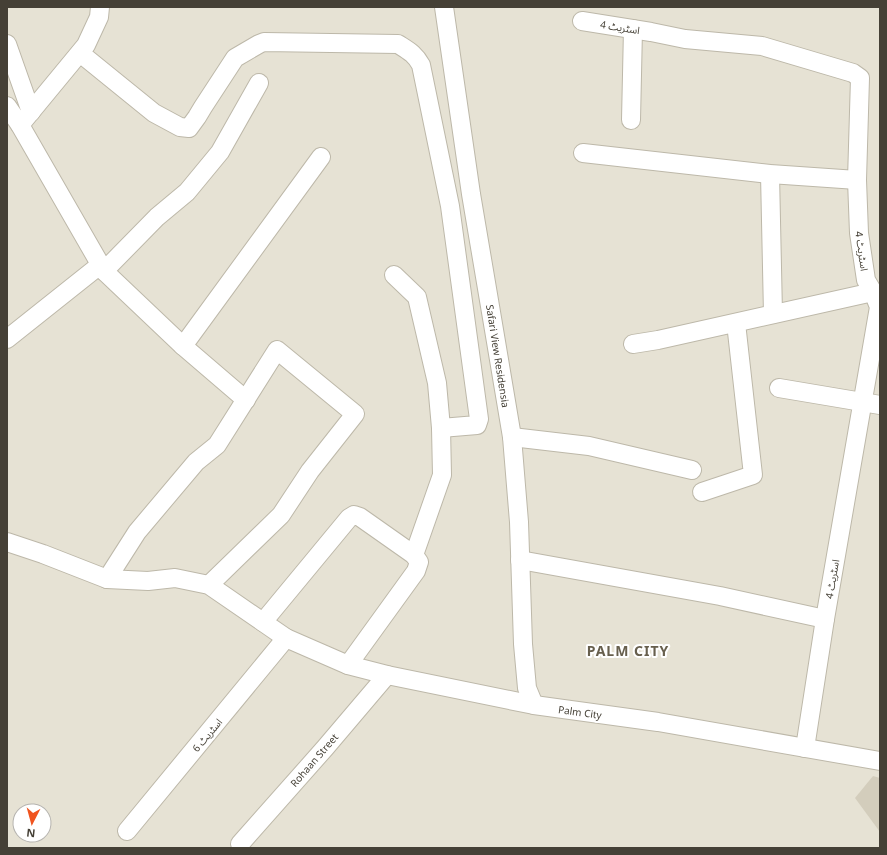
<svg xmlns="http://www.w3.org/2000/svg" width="887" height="855" viewBox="0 0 887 855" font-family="'Noto Sans','Noto Sans Arabic',sans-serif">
<rect width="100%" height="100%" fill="#f2f0e6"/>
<!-- residential -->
<path fill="#e6e2d4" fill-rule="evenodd" d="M 7,7 L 880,7 L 880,848 L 7,848 ZM 20,811 L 44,811 L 44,835 L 20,835 Z"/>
<!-- building -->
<polygon fill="#d3cdbc" points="873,776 880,778 880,832 855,798"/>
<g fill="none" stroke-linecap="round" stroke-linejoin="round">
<!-- minor casing -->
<g stroke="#bdb8a9" stroke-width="20">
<g id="minor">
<polyline points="444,7 471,194 492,318 512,437 519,522 523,644 527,688 534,705"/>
<polyline points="582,21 651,32 685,39 762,46 853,73 860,78 857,180 859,233 866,280 873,292 879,307 825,619 805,748"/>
<polyline points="7,44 31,112"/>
<path d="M 80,53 L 154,113 L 180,127 L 189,128 L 197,117 L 203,107 L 235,58 L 259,44 L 264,42 L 398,44 C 409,51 415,54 421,65 L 450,206 L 479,419 L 477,425 L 441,428"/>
<polyline points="7,106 20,125 104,271 183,346 246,400"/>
<polyline points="631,120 633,29"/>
<polyline points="20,125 86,45 99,17 100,7"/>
<polyline points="583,153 770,174 857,180"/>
<polyline points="770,174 773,314"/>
<polyline points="104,271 157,217 187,192 220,152 259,83"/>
<polyline points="394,275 417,297 437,383 441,428 442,475 414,555"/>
<polyline points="7,339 100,265"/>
<polyline points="633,344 658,340 873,292"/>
<polyline points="183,346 321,157"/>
<polyline points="779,388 880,405"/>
<polyline points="512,437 589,446 692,470"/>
<polyline points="702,492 753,475 736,323"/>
<polyline points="7,542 43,554 107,579 148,581 175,578 209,585 286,638 348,665 387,675 534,705 658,722 880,761"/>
<polyline points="520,560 720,596 825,619"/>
<polyline points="107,579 137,532 196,462 217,445 277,350 355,414 310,471 281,515 209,585"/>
<polyline points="263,622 349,518 354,515 360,517 414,555 419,562 416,571 348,665"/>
<polyline points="127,831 286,638"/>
<polyline points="240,844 325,748 387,675"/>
</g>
</g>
<!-- minor -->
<use href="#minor" stroke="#fff" stroke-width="18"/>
</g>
<g text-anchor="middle" stroke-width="4" stroke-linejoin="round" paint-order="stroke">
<!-- street labels -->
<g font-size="10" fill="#454036" stroke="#fff">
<text transform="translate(620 27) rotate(9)" y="4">اسٹریٹ 4</text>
<text transform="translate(862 251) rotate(82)" y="4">اسٹریٹ 4</text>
<text transform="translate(498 356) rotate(81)" y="4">Safari View Residensia</text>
<text transform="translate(832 579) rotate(-80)" y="4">اسٹریٹ 4</text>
<text transform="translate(580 712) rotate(8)" y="4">Palm City</text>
<text transform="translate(207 735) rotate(-50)" y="4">اسٹریٹ 6</text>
<text transform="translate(314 760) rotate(-49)" y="4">Rohaan Street</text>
</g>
<!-- district labels -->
<g font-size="14" font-weight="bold" letter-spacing="1" fill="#675f4d" stroke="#fff">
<text x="628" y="656">PALM CITY</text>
</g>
</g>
<!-- border -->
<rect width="887" height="855" fill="none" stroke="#454036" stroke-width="16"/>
<!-- north arrow -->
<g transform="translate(32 823) rotate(186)"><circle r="19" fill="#ffffff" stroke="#b5b3af"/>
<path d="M0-3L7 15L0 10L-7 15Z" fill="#f0541f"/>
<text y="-6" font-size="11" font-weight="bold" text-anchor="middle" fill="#454036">N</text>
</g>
</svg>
